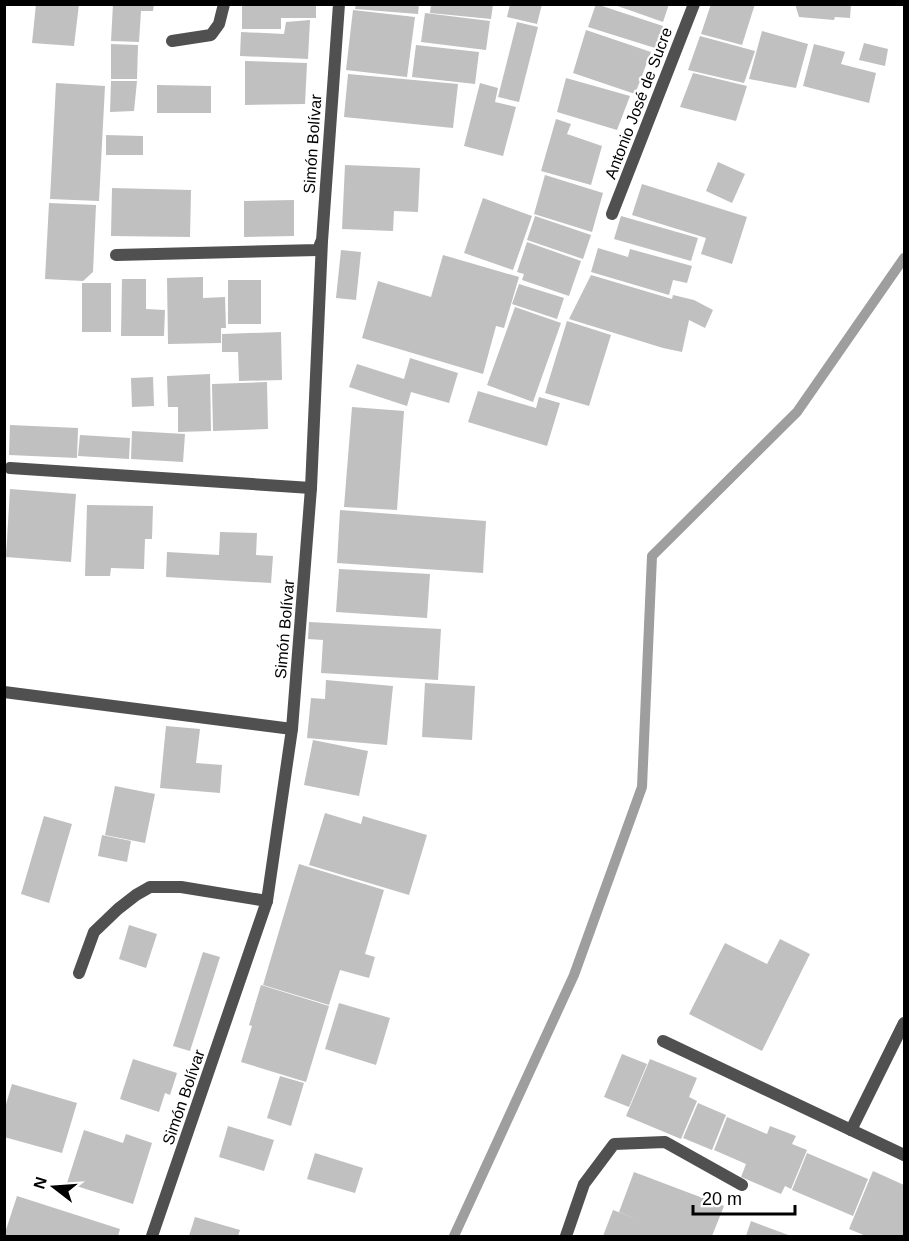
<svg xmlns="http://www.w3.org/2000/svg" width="909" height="1241" viewBox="0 0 909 1241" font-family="Arial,sans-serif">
<rect width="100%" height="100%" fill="#fff"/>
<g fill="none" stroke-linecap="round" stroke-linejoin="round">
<!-- stream -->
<polyline stroke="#9e9e9e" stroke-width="10" points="454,1236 574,975 642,787 652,556 797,412 904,258"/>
</g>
<!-- building -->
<g fill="#c0c0c0">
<polygon points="36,4 79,4 74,46 32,43"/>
<polygon points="113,4 154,4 153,11 141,11 139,42 111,41"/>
<polygon points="242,4 316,4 316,18 281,18 281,29 242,29"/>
<polygon points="356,4 419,4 418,14 355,9"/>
<polygon points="431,4 493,4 491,19 430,13"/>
<polygon points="510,4 542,4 537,24 507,17"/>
<polygon points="596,4 663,26 655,48 588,27"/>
<polygon points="612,4 669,4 663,22"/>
<polygon points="711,4 755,4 742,45 701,34"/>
<polygon points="795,4 851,4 850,18 835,17 834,20 799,17"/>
<polygon points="353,10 415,17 407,77 346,70"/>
<polygon points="425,13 490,21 486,50 421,42"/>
<polygon points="310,20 308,59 240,56 241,32 284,34 286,22"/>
<polygon points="517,22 538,27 519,102 498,97"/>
<polygon points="586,30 651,52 635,94 573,73"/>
<polygon points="762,31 808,44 796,88 749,79"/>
<polygon points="700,36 755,51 744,83 688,70"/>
<polygon points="864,43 888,49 885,66 859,60"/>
<polygon points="111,44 138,45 137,79 111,79"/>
<polygon points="814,44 845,52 841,64 876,73 869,103 803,86"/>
<polygon points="416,45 479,52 475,84 412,77"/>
<polygon points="245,61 307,63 305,104 245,105"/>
<polygon points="693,73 747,86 736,121 680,107"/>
<polygon points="348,74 458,84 453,128 344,117"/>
<polygon points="566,78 630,96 617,130 557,112"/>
<polygon points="111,81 137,81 134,111 110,112"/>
<polygon points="56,83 105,86 99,201 50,199"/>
<polygon points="480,83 498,88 495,102 516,107 503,156 464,146"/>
<polygon points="157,85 211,86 211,113 157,113"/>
<polygon points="556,119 571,124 567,134 602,146 591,185 541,171"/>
<polygon points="106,135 143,136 143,155 106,155"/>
<polygon points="718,162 745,174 732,203 706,191"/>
<polygon points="345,165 420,168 418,212 394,211 393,231 342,229"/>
<polygon points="545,175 603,193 592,232 534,214"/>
<polygon points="642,184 747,217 732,264 701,254 706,238 632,215"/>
<polygon points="112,188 191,190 190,237 111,236"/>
<polygon points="483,198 532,216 513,270 464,253"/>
<polygon points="294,200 294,236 244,237 244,201"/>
<polygon points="49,203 96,205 93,272 83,281 45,279"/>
<polygon points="535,216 591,235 583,259 527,240"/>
<polygon points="621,216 698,238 691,261 614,239"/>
<polygon points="527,242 581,261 569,296 522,280 524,274 517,272"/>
<polygon points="598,248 628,257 630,249 692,266 687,283 673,280 669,295 591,272"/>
<polygon points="341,250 361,252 356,300 336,298"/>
<polygon points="443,255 519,277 504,328 496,326 483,374 362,338 378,281 431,297"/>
<polygon points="591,275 672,299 673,295 694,300 713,310 705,328 689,320 682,352 663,348 569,319"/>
<polygon points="203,277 203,298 225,297 226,328 221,328 221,343 168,344 167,278"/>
<polygon points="122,279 146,279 146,309 165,310 164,336 121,336"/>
<rect x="228" y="280" width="33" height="44"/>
<rect x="82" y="283" width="29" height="49"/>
<polygon points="519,284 564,298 557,319 512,304"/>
<polygon points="515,307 561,323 533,402 487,385"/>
<polygon points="567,321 611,335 589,406 545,393"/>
<polygon points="281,332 282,380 239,381 238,352 222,352 222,334"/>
<polygon points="410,358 458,373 449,403 411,392 407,406 349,387 357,364 404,379"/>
<polygon points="210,374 211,431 178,432 178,407 168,407 167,376"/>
<polygon points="153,377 154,406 132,407 131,378"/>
<polygon points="267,382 268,429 213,431 212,384"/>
<polygon points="478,391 536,408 539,397 560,403 547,446 468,422"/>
<polygon points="352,407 404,411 397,510 344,507"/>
<polygon points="10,425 78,428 77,458 9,455"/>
<polygon points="132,431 185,434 183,462 131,459"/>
<polygon points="80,435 130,438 129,459 78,456"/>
<polygon points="10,489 76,494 71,562 6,557"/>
<polygon points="87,505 153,506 152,539 145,539 144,569 111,568 110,576 85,576"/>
<polygon points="340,510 486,521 483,573 337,563"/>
<polygon points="220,532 257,533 256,555 273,556 271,583 166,577 167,552 219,555"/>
<polygon points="339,569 430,574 427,618 336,612"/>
<polygon points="309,622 441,629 438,680 321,673 323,640 308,639"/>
<polygon points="326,680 393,686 387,745 307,738 311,698 325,699"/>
<polygon points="425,683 475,686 472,740 422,737"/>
<polygon points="166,726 200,729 196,763 222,765 220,793 160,788"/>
<polygon points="313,740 368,751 359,796 304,785"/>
<polygon points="115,786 155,794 145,843 105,835"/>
<polygon points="325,813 361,824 363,816 427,835 409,895 309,865"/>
<polygon points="44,816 72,824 49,903 21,894"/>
<polygon points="102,835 131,841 127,862 98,856"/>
<polygon points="299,864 384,890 365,954 375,957 369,978 340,970 329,1005 263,985"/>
<polygon points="129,925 157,934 146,968 119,959"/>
<polygon points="780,939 810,954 762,1051 689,1014 725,943 767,964"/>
<polygon points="203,952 220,957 190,1051 173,1046"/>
<polygon points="261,985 329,1006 306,1082 241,1062 252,1026 249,1025"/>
<polygon points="339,1003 390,1018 376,1065 325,1049"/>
<polygon points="622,1054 647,1064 629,1107 604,1097"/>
<polygon points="133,1059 177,1073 170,1095 165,1093 159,1112 120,1099"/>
<polygon points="650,1059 697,1078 689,1097 697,1101 681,1139 626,1116"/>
<polygon points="280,1076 304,1083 291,1126 267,1118"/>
<polygon points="12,1084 77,1103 62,1153 4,1137 4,1111"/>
<polygon points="698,1103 726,1115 712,1150 683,1138"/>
<polygon points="727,1117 767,1134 770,1126 796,1136 792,1144 807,1150 791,1189 785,1186 781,1194 741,1177 746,1164 714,1150"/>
<polygon points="228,1126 274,1140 264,1171 219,1157"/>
<polygon points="84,1130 123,1143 126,1134 152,1143 133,1204 67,1183"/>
<polygon points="315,1153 363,1168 355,1193 307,1179"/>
<polygon points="807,1153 868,1179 853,1216 792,1190"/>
<polygon points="873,1171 904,1185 904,1236 866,1236 849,1229"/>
<polygon points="634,1172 724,1206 712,1236 603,1236 613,1210 637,1219 619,1212"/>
<polygon points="17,1196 120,1229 118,1236 4,1236"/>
<polygon points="195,1217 240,1230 238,1236 189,1236"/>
<polygon points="751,1221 791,1236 746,1236"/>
</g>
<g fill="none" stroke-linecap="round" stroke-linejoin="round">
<!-- service -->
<g stroke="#505050" stroke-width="12">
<polyline points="172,41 211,35 219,24 224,4"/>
<polyline points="79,973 94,932 118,909 136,895 150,887 181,887 267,901"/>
<polyline points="663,1041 904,1155"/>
<polyline points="851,1130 904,1023"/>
</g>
<!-- minor -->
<g stroke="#505050" stroke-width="12">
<polyline points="612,214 694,4"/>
<polyline points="116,255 318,250 321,242"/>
<polyline points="10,468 311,488"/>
<polyline points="4,692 292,729"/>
<polyline points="152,1236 267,901 292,729 311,488 322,241 339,4"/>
<polyline points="566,1236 584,1184 614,1144 665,1142 742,1185"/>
</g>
</g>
<g text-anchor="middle" stroke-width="4.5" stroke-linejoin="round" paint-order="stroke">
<!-- street labels -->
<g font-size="16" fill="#000" stroke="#fff">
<text transform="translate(638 103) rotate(-69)" y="6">Antonio José de Sucre</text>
<text transform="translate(312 144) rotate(-86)" y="6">Simón Bolívar</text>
<text transform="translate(284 629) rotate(-85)" y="6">Simón Bolívar</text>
<text transform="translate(183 1097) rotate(-71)" y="6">Simón Bolívar</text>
</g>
</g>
<!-- border -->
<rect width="909" height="1241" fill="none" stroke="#000000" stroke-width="12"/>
<!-- north arrow -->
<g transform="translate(54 1187) rotate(287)" stroke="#ffffff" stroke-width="4.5" paint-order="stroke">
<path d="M0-4.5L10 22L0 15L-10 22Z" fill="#000000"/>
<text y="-9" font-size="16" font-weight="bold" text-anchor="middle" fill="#000000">N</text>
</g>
<!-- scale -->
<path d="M693 1205v9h102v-9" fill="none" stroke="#000000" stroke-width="3"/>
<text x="702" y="1205" font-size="18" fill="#000000" stroke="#ffffff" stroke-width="4.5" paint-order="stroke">20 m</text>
</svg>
